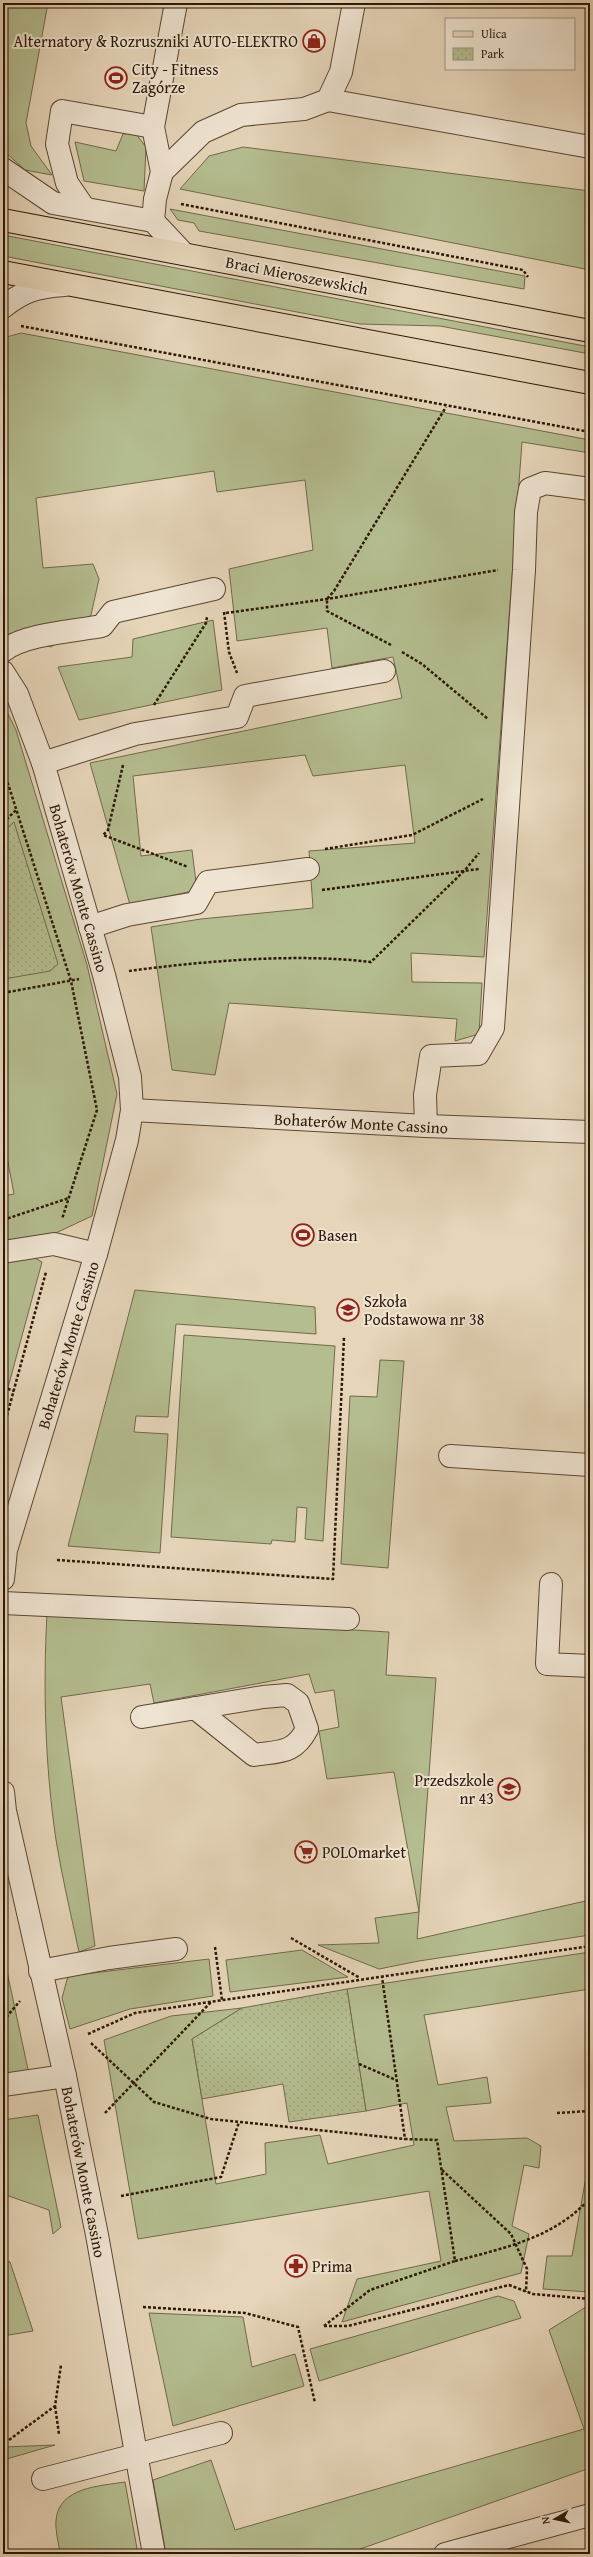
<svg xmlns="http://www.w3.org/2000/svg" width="593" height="2557" viewBox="0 0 593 2557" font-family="'Gentium Book Plus',serif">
<defs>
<pattern id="park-dots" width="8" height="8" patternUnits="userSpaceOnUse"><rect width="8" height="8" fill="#b4bd90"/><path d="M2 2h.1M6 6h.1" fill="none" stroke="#9ba27b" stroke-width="1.8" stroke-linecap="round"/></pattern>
</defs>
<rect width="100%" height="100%" fill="#e6d5b9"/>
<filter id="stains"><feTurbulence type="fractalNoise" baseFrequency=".005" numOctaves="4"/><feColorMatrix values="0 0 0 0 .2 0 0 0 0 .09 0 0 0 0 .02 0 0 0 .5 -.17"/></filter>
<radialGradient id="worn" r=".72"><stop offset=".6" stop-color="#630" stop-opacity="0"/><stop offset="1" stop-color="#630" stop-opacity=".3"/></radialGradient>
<!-- grass -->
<g fill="#b4bd90" stroke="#706a4a">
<polygon points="6,3 48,3 26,123 31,146 52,175 25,170 3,150 3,17"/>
<polygon points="130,133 136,134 146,147 144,191 84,181 75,142 116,151 123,134"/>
<polygon points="243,147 590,191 590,270 180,189 209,156"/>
<polygon points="170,209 525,276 524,289 199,231 194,223 178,220"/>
<polygon points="3,235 590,347 590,354 440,326 360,324 3,256"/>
<polygon points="21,333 590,440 590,453 522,442 484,957 411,953 412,982 482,983 479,1034 455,1041 457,1019 229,1003 215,1075 172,1070 151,927 201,919 313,908 309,851 415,843 405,765 313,776 305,755 133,776 141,856 192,850 197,890 130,905 90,763 402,698 393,657 332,668 327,628 237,641 229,569 313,550 305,480 217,492 214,471 36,498 43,568 93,564 99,579 91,615 51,647 3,633 3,338"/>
<polygon points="213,620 222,690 79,720 58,667 132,657 133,639"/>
<polygon points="3,704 16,730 87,965 117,1094 92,1216 45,1238 3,1243 3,1196 14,1194 3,1136"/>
<polygon points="24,1252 42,1262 3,1406 3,1256"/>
<polygon points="135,1290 315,1307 316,1334 176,1324 168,1417 136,1416 134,1432 168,1434 160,1553 68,1546"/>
<polygon points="184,1335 335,1346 323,1541 305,1539 307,1508 297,1507 295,1542 272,1540 271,1544 171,1537"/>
<polygon points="380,1360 404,1361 388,1568 341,1564 350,1396 377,1397"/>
<path d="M 47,1613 L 389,1632 L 386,1675 L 436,1678 L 417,1939 L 590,1900 L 590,1935 L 419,1961 L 379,1969 L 318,1945 L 379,1943 L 375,1918 L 419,1912 L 394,1772 L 327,1779 L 319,1731 L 339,1727 L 334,1690 L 315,1693 L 309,1674 L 154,1703 L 150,1684 L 61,1697 L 95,1946 L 79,1952 C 71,1915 62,1877 56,1840 C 45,1765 43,1689 47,1613 Z"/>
<polygon points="302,1950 348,1977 230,1992 226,1960"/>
<polygon points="590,1952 590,1989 424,2015 438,2085 487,2077 491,2103 446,2107 454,2141 527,2138 541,2146 539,2168 524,2165 512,2226 529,2234 521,2273 342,2322 357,2279 441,2261 429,2191 138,2239 104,2040 171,2016 242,2008 192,2039 216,2184 266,2174 265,2143 320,2135 328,2164 414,2145 407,2103 366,2111 347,1989"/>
<polygon points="3,1953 29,2074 3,2077"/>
<polygon points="209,1959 213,1996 130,2009 70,2029 62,1998 68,1976"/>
<polygon points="38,2115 61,2227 53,2234 49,2210 3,2194 3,2120"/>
<polygon points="590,2154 590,2292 543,2289 547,2256 572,2256"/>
<polygon points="3,2260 10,2262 33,2331 3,2336"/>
<polygon points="498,2296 514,2301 521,2318 319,2381 310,2349"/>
<polygon points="586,2307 590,2307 590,2468 346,2554 166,2554 153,2480 211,2460 235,2530 584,2429 549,2330"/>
<polygon points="149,2313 243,2317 252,2367 295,2354 304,2386 173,2426"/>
<polygon points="55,2445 3,2460 3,2447"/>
<path d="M 125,2482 L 138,2554 L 60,2554 C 59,2544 55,2531 56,2520 C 59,2487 100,2486 125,2482 Z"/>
</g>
<!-- park -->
<g fill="url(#park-dots)" stroke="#706a4a">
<polygon points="14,822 58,964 50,971 4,979 3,832"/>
<polygon points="347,1989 366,2111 289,2122 283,2084 202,2099 192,2039 242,2008"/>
</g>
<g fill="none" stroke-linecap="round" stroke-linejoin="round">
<!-- minor casing -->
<g stroke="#5a4632" stroke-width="24">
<g id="minor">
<polyline points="328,100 590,147"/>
<polyline points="3,169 53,203 153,221 184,254"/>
<polyline points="162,172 203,132 241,115 304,109 328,100 341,72 354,3"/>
<polyline points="84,208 67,183 57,144 62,111 153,127"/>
<polyline points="153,221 155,199 162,172 153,127 176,3"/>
<path d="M 3,307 C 25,290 37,287 64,285"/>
<path d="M 3,651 C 24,634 75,631 102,626 L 113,612 L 214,589"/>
<polyline points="3,672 17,694 43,763 104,975 130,1077 132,1110 127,1140 96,1254 6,1550 3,1579"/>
<polyline points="43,763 135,734 237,717 245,696 384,671"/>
<polyline points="90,927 127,915 196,903 208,882 308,869"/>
<polyline points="132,1110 426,1126 590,1132"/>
<polyline points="426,1126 425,1095 431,1056 478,1054 493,1028 524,570 526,512 530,489 545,483 590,489"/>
<polyline points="3,1252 54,1244 96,1254"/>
<polyline points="450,1456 590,1465"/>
<polyline points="551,1584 547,1664 590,1666"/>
<polyline points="3,1603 348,1619"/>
<path d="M 142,1717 L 263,1697 L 287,1695 L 298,1703 L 307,1729 C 294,1754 280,1751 254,1755 L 195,1708"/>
<polyline points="3,1792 5,1811 65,2076 97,2235 154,2554"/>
<polyline points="40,1971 109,1958 176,1949"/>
<polyline points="3,2085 65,2076"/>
<polyline points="43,2479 221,2433"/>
<polyline points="445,2554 590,2515"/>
</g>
</g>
<!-- major casing -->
<g stroke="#2b1705" stroke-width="24">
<g id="major">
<polyline points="3,220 590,331"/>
<polyline points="3,272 590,383"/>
</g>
</g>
<!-- path -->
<g stroke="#2b1705" stroke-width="2.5" stroke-dasharray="3 2" stroke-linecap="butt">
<polyline points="181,204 523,270 528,277"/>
<polyline points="21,326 590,432"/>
<polyline points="224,612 229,652 237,673"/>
<polyline points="226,613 327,599 498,570"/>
<polyline points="391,645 327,611 327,599 334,591 446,407"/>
<polyline points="402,652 422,664 488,719"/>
<polyline points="154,705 206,623 207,617"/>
<polyline points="123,765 108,830 103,835 188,867"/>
<polyline points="3,768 71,981 97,1110 62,1219"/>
<polyline points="3,823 16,810"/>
<polyline points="325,849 412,835 483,799"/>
<polyline points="322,890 479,869"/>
<path d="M 129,971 C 204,961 296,953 371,962 L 465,870 L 479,853"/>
<polyline points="3,993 79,979"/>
<polyline points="3,1220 69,1198"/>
<polyline points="3,1387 14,1391"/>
<polyline points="3,1430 46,1272"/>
<polyline points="57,1560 333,1579 344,1337"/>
<polyline points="291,1938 360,1978"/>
<polyline points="215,1947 222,2000"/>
<polyline points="3,2021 20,2001"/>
<polyline points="88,2034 135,2013 590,1946"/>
<polyline points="91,2043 154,2102 211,2119 405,2139"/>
<polyline points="359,2064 396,2080"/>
<polyline points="105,2113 211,2002"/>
<polyline points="557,2113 590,2111"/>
<polyline points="442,2170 511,2234 527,2269 526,2292"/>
<polyline points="121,2196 221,2177 239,2122"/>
<path d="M 455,2261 C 504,2248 555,2238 590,2198"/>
<polyline points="143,2307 245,2313 298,2327 315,2403"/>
<polyline points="324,2326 370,2290 455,2261 437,2140 405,2139 382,1977"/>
<polyline points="324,2326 348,2326 509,2285 533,2294 590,2299"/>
<polyline points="55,2406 59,2434"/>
<polyline points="9,2440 55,2406 61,2365"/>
</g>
<!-- minor -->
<use href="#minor" stroke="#efe4d2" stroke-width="22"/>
<!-- major -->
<use href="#major" stroke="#e6d5b9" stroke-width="22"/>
</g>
<!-- icons -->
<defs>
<g id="shop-ring" transform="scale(1.15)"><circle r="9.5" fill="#efe4d2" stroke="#8f2418" stroke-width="1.5"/><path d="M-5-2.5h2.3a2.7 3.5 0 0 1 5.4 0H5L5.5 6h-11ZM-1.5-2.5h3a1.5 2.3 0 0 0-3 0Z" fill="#8f2418"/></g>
<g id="stadium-ring" transform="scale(1.15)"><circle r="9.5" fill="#efe4d2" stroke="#8f2418" stroke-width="1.5"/><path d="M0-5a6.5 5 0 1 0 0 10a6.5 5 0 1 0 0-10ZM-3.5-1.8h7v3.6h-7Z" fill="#8f2418"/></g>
<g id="school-ring" transform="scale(1.15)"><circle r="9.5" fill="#efe4d2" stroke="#8f2418" stroke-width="1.5"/><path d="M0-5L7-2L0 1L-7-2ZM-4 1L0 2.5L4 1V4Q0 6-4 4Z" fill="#8f2418"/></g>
<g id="supermarket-ring" transform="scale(1.15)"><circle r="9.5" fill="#efe4d2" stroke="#8f2418" stroke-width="1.5"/><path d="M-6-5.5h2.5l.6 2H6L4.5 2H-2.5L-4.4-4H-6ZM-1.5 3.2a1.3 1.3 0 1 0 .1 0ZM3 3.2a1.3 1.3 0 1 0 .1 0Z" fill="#8f2418"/></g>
<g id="pharmacy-ring" transform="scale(1.15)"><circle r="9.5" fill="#efe4d2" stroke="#8f2418" stroke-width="1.5"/><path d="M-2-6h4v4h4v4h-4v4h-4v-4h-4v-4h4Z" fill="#8f2418"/></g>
</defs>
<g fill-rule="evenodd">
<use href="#shop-ring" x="314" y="41"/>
<use href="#stadium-ring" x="116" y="78"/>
<use href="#stadium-ring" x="303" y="1235"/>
<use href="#school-ring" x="348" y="1310"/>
<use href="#school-ring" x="509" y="1789"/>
<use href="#supermarket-ring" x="306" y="1852"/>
<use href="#pharmacy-ring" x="296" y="2266"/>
</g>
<g text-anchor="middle" stroke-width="4" stroke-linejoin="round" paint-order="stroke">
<!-- poi labels -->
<g font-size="16" fill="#2b1705" stroke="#efe4d2" text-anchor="start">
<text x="298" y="47" text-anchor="end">Alternatory &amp; Rozruszniki AUTO-ELEKTRO</text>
<text x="132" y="75">City - Fitness<tspan x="132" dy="18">Zagórze</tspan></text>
<text x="318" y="1241">Basen</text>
<text x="364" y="1307">Szkoła<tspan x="364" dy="18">Podstawowa nr 38</tspan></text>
<text x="494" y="1786" text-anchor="end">Przedszkole<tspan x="494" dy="18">nr 43</tspan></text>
<text x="322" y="1858">POLOmarket</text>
<text x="312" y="2272">Prima</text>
</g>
<!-- street labels -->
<g font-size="16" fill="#2b1705" stroke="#efe4d2">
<text transform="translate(297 275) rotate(11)" y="6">Braci Mieroszewskich</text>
<text transform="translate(79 888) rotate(74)" y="6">Bohaterów Monte Cassino</text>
<text transform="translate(361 1123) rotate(3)" y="6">Bohaterów Monte Cassino</text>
<text transform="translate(68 1345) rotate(-73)" y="6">Bohaterów Monte Cassino</text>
<text transform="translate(84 2172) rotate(79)" y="6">Bohaterów Monte Cassino</text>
</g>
</g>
<!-- margin -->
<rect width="593" height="2557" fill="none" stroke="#e6d5b9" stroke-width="16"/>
<rect x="4" y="4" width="585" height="2549" fill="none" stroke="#2b1705" stroke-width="2"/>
<rect x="8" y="8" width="577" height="2541" fill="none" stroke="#2b1705"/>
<!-- legend -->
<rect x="445" y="18" width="130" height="52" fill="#efe4d2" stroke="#a19280"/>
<rect x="453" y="31" width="20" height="6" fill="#e6d5b9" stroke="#a19280"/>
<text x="481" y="38" font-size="12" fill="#2b1705">Ulica</text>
<rect x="453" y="48" width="20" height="12" fill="url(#park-dots)" stroke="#a19280"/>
<text x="481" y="58" font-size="12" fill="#2b1705">Park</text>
<!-- north arrow -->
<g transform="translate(555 2519) rotate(261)" stroke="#efe4d2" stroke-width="3" paint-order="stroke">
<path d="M0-3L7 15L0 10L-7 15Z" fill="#2b1705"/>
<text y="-6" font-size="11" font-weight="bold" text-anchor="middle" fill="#2b1705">N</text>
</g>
<rect width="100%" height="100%" filter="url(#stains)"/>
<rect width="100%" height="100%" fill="url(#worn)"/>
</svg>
